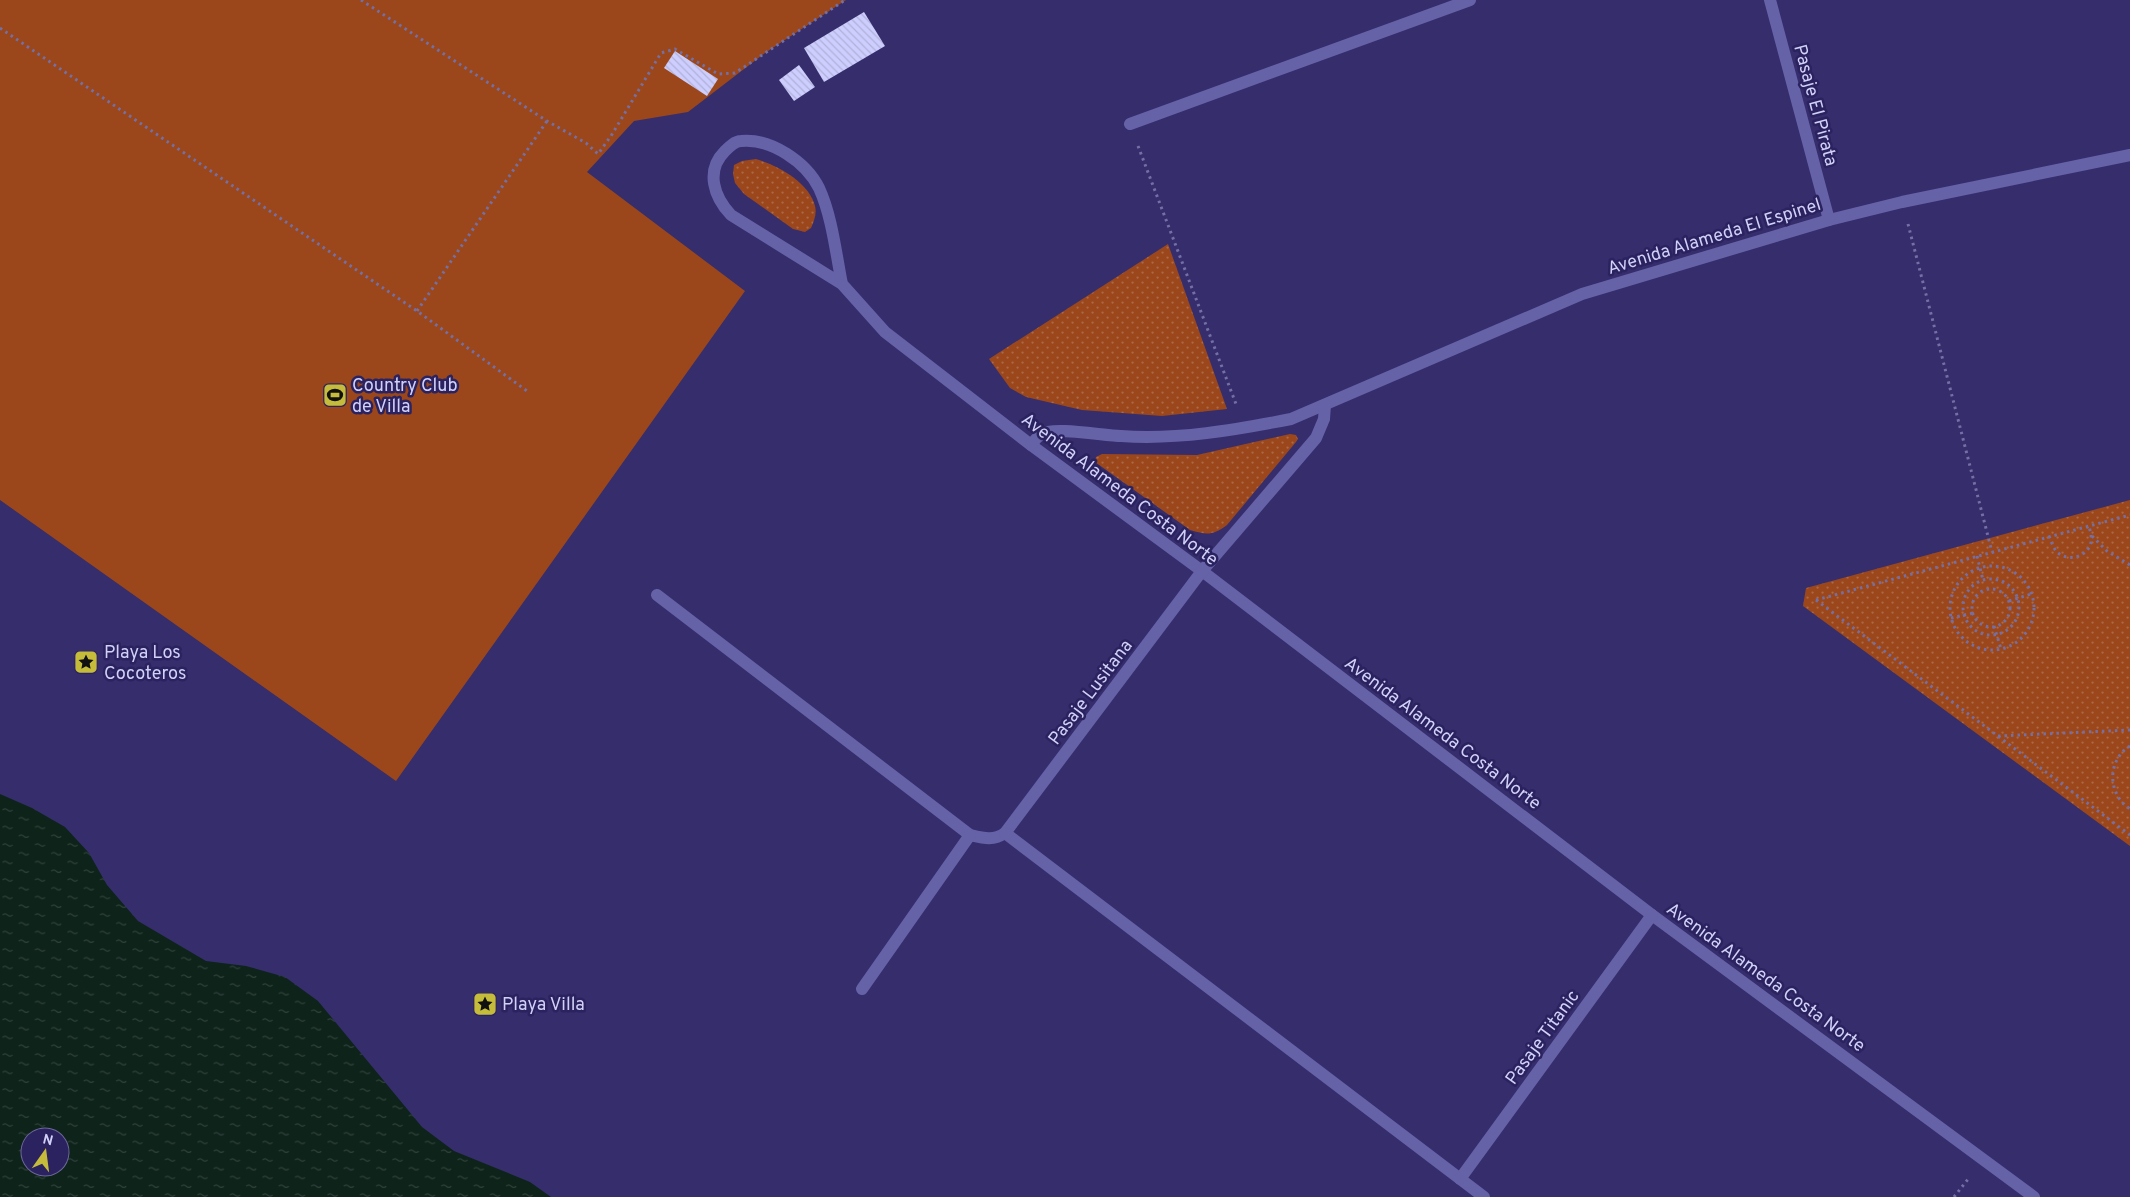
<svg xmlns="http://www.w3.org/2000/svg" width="2130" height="1197" viewBox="0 0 2130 1197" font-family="Overpass,sans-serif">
<defs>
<pattern id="green-dots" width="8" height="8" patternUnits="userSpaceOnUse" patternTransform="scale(1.25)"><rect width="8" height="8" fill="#9b471b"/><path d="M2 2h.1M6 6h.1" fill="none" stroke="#ac6948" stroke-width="1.8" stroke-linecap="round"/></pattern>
<pattern id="water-ripples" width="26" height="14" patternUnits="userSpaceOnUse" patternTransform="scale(1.25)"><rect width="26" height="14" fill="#0e231a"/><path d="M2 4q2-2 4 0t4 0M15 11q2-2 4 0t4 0" fill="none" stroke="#30423c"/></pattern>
<pattern id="building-back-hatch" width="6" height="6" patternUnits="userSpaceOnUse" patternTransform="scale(1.25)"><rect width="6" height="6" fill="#cdcefd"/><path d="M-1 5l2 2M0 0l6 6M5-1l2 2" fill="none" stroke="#b1b1d9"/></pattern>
</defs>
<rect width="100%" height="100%" fill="#352d6c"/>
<!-- green -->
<g fill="url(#green-dots)">
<path d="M 756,159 C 777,165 809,182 815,206 C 817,214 814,221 811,228 L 805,232 L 793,229 L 744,194 L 735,183 L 733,174 L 734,165 L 742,161 Z"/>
<polygon points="1168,244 1227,409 1162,416 1082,410 1026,397 1010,388 989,359"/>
<path d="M 1290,434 L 1296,435 L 1298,439 L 1296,442 L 1227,525 C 1212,536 1207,535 1190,530 L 1095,462 L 1096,457 L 1102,454 L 1197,455 Z"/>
<polygon points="2130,500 2130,846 1803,606 1806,588"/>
</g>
<!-- pitch -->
<polygon fill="#9b471b" points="0,0 846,0 765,53 688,112 634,121 587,172 745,291 396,781 0,500"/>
<!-- water -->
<path fill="url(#water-ripples)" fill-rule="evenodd" d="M 0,794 L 32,808 L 65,827 L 89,853 L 107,885 L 138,921 L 206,961 L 246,966 L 285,977 L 318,1001 L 422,1127 L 454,1151 L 530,1182 L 551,1197 L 0,1197 ZM 30,1137 L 60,1137 L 60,1167 L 30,1167 Z"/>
<!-- building -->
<g fill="url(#building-back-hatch)">
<polygon points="864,12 885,46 824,82 804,48"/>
<polygon points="675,51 718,79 707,96 664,68"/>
<polygon points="799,65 815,87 794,101 779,80"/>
</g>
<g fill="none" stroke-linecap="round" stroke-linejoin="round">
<!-- path -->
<g stroke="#746fa4" stroke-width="3" stroke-dasharray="2.5 4" stroke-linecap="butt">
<polyline points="361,0 547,121 586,143 598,154 611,136 661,53 675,49 718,74 735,73 845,0"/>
<polyline points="0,28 417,311 527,391"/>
<polyline points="1138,146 1236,404"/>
<polyline points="1908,224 1992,552"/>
<polyline points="417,311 547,121"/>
<path d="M 2049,536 C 2051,541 2053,547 2056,551 C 2067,563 2088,557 2091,542 C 2092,536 2090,531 2089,526"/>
<polyline points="2092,536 2107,551 2130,565"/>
<polyline points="1977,556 1983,580"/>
<circle cx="1992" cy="608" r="42"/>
<circle cx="1991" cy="607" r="28"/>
<circle cx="1991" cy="608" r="19"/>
<polyline points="1816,600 2130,835"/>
<polyline points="1816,600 2130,515"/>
<polyline points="2009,601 2031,594"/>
<polyline points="1951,618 1973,613"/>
<polyline points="1994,626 2001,649"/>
<polyline points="1998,736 2130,730"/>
<path d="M 2130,746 C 2107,760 2107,794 2130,809"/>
<polyline points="1954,1197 1969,1178"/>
</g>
<!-- minor -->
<g stroke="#6662a7" stroke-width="12">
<polyline points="1770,0 1829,220"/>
<polyline points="1130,124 1470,0"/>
<path d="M 842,284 C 836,254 832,216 819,188 C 806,162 771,138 741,141 C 735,141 729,147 725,151 C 705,171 714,197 731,215 L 842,284 L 885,332 L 1031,445 L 1202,571 L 1652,915 L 2034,1197"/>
<path d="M 1031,445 C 1034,441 1038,436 1042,434 C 1053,426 1105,436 1121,436 C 1178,440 1235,430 1291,419 L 1582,294 L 1829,220 L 1902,202 L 2130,155"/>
<path d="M 657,595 L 970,835 C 983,838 994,841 1005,833 L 1202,571 L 1316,438 L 1324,419 L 1325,405"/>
<polyline points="1005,833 1484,1197"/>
<polyline points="862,989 970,835"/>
<polyline points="1460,1179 1652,915"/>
</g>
</g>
<!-- icons -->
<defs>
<g id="stadium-square" transform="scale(1.25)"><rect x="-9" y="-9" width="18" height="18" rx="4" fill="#c6bc3c" stroke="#2b2260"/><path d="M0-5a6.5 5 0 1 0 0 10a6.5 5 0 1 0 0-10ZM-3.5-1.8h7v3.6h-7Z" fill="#111"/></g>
<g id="sight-square" transform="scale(1.25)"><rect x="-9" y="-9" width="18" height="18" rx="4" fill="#c6bc3c" stroke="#2b2260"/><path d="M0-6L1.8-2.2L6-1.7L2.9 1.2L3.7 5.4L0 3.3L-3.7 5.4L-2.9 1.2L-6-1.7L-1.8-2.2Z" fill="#111"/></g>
</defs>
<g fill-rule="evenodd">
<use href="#stadium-square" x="335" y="395"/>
<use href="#sight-square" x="86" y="662"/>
<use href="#sight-square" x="485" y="1004"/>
</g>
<g text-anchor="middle" stroke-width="5" stroke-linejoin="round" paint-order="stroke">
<!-- street labels -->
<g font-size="18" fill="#d1d1f7" stroke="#2b2260">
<text transform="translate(1816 105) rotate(75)" y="6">Pasaje El Pirata</text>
<text transform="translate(1714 236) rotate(-17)" y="6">Avenida Alameda El Espinel</text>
<text transform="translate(1120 489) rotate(37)" y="6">Avenida Alameda Costa Norte</text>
<text transform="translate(1090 692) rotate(-53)" y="6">Pasaje Lusitana</text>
<text transform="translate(1443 733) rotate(37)" y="6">Avenida Alameda Costa Norte</text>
<text transform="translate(1766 977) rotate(36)" y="6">Avenida Alameda Costa Norte</text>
<text transform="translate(1542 1037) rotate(-54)" y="6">Pasaje Titanic</text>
</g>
<!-- poi labels -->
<g font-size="18" fill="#d1d1f7" stroke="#2b2260" text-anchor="start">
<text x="352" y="391">Country Club<tspan x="352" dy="21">de Villa</tspan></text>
<text x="104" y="658">Playa Los<tspan x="104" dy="21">Cocoteros</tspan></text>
<text x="502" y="1010">Playa Villa</text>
</g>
</g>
<!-- north arrow -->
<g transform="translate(45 1152) rotate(14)"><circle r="24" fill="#2b2260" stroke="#6d689c"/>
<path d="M0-4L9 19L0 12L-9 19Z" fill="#c6bc3c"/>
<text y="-8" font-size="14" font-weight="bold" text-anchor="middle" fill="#d1d1f7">N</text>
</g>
</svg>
